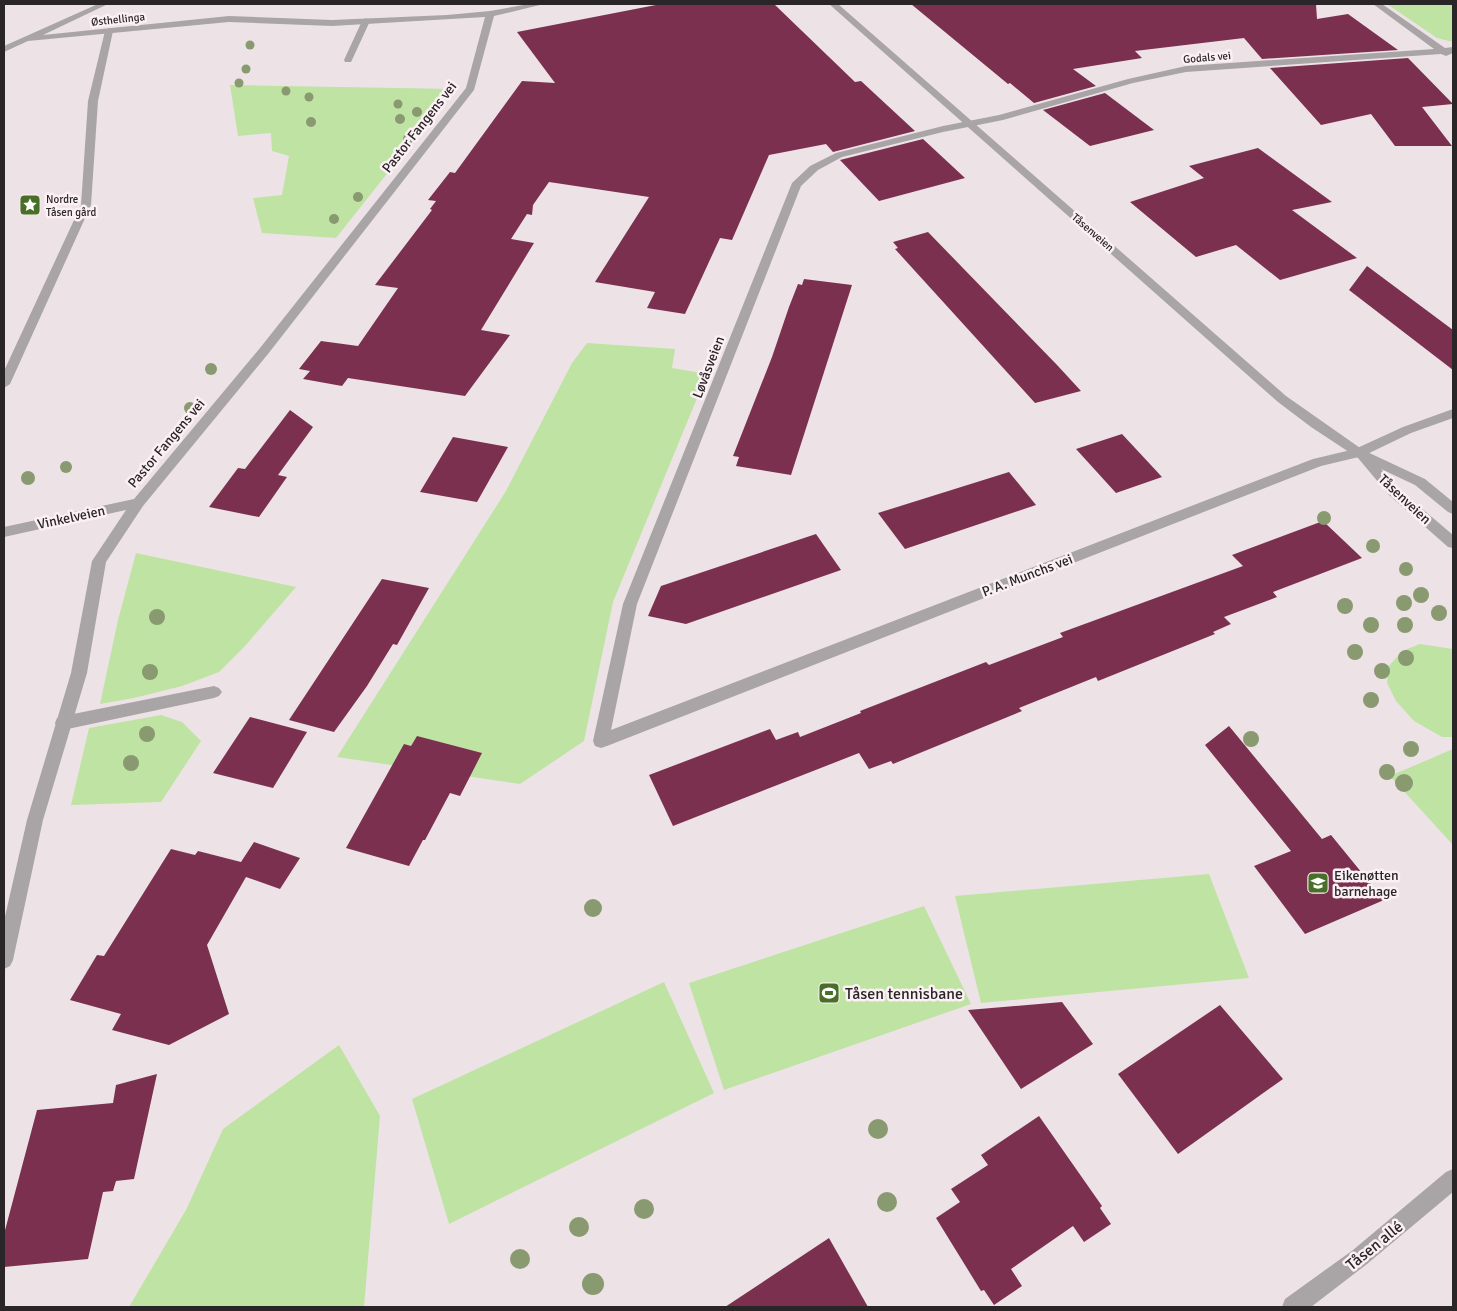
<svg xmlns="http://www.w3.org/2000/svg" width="1457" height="1311" viewBox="0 0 1457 1311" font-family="Signika,sans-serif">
<rect width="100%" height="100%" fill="#ede3e6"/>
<!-- green -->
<g fill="#bee3a3">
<polygon points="1387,4 1453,4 1453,42 1437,38"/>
<polygon points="230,85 454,89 336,238 262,233 253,198 282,195 289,156 272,151 271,133 238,136"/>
<polygon points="587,343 675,349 672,368 707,374 613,602 584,741 520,784 337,757 506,491 572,363"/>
<polygon points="136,553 296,587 245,646 219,672 182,686 134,698 100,704 118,620"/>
<polygon points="1420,644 1453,649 1453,737 1442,737 1414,721 1396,701 1387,683 1389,666 1402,651"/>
<polygon points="161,715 182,722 201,741 161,802 71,805 89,728"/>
<polygon points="1453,749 1453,845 1390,776"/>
<polygon points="1209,874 1249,978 981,1003 955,896"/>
<polygon points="924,906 971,1004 724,1090 689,983"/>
<polygon points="664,982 714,1093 449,1224 412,1099"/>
<polygon points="339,1045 380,1116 364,1307 129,1307 186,1210 223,1129"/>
</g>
<!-- building -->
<g fill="#7c304f">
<polygon points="661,4 774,4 855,82 861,81 915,131 833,152 826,144 769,155 732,240 720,238 685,314 647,308 655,292 595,282 649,197 549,182 533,205 532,215 527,214 511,239 534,243 481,330 510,335 465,396 348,378 342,386 303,379 310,371 299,369 321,341 358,346 398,288 375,285 432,210 430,209 436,201 428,200 450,172 455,173 522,81 555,83 517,32"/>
<polygon points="911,4 1316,4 1317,19 1348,14 1398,50 1262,59 1244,38 1135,51 1142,58 1073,69 1096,86 1034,103 1010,83 1008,84"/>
<polygon points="1408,58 1453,104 1422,107 1452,146 1395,146 1371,114 1321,125 1270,68"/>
<polygon points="1105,93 1154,130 1090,146 1043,110"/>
<polygon points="923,139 965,178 879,201 840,160"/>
<polygon points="1258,148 1332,202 1292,210 1357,258 1280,280 1236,245 1196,257 1130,202 1204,178 1189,166"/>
<polygon points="928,232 1058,366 1081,391 1035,403 895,249 898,248 893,242"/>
<polygon points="1367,266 1453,330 1453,370 1349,290"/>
<polygon points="804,279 852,285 791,475 736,466 739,457 733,456 772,357 789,307 798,284 802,285"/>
<polygon points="290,410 313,427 278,475 287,477 259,517 209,507 238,468 245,469"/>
<polygon points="1122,434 1162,477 1116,493 1076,449"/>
<polygon points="453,437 508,447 477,502 420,492"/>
<polygon points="1009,472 1036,505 905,549 878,513"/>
<polygon points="1323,521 1362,558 1273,592 1277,597 1224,617 1231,624 1213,632 1215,634 1098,681 1096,677 1019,708 1022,711 893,764 891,761 869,769 859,753 673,826 649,775 770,729 776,740 798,732 800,737 861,713 860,711 986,662 989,665 1063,637 1060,633 1243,566 1232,555"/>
<polygon points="816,534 841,570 686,624 648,616 661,586"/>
<polygon points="382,579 429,588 397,645 393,644 367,686 334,732 289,720"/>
<polygon points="250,717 307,732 273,788 213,773"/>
<polygon points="1229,726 1322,839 1331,835 1384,900 1305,934 1254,866 1291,851 1205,745"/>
<polygon points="417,736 482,753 460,796 450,793 425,840 423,840 409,866 346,848 404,744 411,746"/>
<polygon points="254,842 300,858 280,889 246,877 207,945 229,1014 169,1045 112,1030 121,1014 70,1000 97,955 104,956 171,849 195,855 198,851 241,862"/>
<polygon points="1062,1002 1093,1044 1021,1089 968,1010"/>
<polygon points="1220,1005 1283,1079 1178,1154 1118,1074"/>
<polygon points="157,1074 134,1179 116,1181 113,1191 103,1192 88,1259 4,1267 4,1234 37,1110 113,1103 116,1085"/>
<polygon points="1039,1116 1102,1206 1100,1208 1111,1224 1084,1242 1073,1226 1011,1269 1022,1286 994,1305 984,1290 981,1291 936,1218 960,1202 951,1189 988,1165 981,1155"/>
<polygon points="829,1238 868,1307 725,1307"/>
</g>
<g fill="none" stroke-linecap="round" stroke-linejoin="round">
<!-- service -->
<g fill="#a9a5a6" fill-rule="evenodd">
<polygon points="366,18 370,21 352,60 351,62 345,62 344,60 362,21"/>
<polygon points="109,28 113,31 98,101 91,205 10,384 4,388 4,371 81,205 88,101 105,31"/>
<polygon points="214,686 219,688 222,692 219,696 214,698 63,730 57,728 55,723 57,718 63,716"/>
</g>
<!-- minor -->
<g fill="#a9a5a6" fill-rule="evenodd">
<polygon points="98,4 108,4 43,35 229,16 332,20 447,15 490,11 529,4 544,4 494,16 474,90 268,354 143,506 106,562 87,673 43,820 13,960 10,966 4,969 4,921 27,820 71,673 92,561 126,510 4,537 4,527 134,499 260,348 466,88 485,17 332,26 229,22 28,41 4,52 4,46"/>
<polygon points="1373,4 1382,4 1445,48 1453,47 1453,53 1446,56 1441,54 1186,72 1133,83 1003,120 943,132 842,157 818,170 801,186 637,604 611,730 1313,459 1355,449 1403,427 1453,409 1453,418 1411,433 1363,456 1321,466 607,746 601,748 595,746 593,741 623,604 792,183 810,166 836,153 943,126 999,115 1128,79 1186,66 1434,49"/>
<polygon points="1453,1169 1453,1192 1367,1264 1311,1307 1282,1307 1285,1299 1353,1250 1446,1172"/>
</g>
<!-- tertiary -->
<polygon fill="#a9a5a6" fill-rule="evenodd" points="829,4 838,4 1286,396 1363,450 1425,479 1453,502 1453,514 1448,512 1415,485 1381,469 1399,489 1453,535 1453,548 1448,547 1389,495 1358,458 1311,427 1278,402"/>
</g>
<!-- trees -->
<g fill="#899970">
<circle cx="250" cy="45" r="4.5"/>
<circle cx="246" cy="69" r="4.5"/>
<circle cx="239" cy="83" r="4.5"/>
<circle cx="286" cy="91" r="4.5"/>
<circle cx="309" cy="97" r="4.5"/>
<circle cx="398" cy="104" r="4.5"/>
<circle cx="417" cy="112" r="5"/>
<circle cx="400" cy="119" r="5"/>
<circle cx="311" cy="122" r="5"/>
<circle cx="408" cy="139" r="5"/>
<circle cx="358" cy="197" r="5"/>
<circle cx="334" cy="219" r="5"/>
<circle cx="211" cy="369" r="6"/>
<circle cx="190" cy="408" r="6"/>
<circle cx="66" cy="467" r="6"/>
<circle cx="28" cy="478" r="7"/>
<circle cx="1324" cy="518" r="7"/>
<circle cx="1373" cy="546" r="7"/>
<circle cx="1406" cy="569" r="7"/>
<circle cx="1421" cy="595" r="8"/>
<circle cx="1404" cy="603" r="8"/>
<circle cx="1345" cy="606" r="8"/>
<circle cx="1439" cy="613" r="8"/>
<circle cx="157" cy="617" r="8"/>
<circle cx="1371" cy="625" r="8"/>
<circle cx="1405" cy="625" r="8"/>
<circle cx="1355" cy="652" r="8"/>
<circle cx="1406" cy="658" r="8"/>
<circle cx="1382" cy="671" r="8"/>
<circle cx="150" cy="672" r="8"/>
<circle cx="1371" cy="700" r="8"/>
<circle cx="147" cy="734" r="8"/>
<circle cx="1251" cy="739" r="8"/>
<circle cx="1411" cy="749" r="8"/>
<circle cx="131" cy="763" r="8"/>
<circle cx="1387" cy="772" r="8"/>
<circle cx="1404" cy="783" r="9"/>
<circle cx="593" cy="908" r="9"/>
<circle cx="878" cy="1129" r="10"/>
<circle cx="887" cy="1202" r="10"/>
<circle cx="644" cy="1209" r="10"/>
<circle cx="579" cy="1227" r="10"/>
<circle cx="520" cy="1259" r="10"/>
<circle cx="593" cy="1284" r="11"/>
</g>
<!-- icons -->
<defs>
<g id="sight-square" transform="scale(1.125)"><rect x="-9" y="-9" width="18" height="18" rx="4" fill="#486e28" stroke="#fbf0f3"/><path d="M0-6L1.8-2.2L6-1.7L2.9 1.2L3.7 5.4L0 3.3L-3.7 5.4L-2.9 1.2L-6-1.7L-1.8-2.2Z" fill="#fff"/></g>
<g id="school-square" transform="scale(1.125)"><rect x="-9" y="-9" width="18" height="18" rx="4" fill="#486e28" stroke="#fbf0f3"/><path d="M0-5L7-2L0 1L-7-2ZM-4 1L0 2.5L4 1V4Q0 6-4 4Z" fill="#fff"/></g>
<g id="stadium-square" transform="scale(1.125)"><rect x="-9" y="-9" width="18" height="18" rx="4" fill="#486e28" stroke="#fbf0f3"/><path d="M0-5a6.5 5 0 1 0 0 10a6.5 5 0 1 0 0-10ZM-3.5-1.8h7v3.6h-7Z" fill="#fff"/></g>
</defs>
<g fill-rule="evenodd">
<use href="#sight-square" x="30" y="205"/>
<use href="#school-square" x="1318" y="883"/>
<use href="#stadium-square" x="829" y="993"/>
</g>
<g text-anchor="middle" stroke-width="5" stroke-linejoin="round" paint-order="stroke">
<!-- far-street labels -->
<g font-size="11" fill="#2a2628" stroke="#fbf0f3">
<text transform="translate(118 19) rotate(-6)" y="4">Østhellinga</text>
<text transform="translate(1207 57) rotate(-5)" y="4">Godals vei</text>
<text transform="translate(1093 232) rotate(41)" y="4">Tåsenveien</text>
</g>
<!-- far-poi labels -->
<g font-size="11" fill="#2a2628" stroke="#fbf0f3" text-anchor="start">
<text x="46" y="203">Nordre<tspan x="46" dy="13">Tåsen gård</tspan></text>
</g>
<!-- street labels -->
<g font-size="14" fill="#2a2628" stroke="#fbf0f3">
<text transform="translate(419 127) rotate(-52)" y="5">Pastor Fangens vei</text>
<text transform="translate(708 367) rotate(-69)" y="5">Løvåsveien</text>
<text transform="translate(166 443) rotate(-50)" y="5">Pastor Fangens vei</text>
<text transform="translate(1405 499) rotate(43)" y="5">Tåsenveien</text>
<text transform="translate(71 517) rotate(-12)" y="5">Vinkelveien</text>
<text transform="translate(1027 575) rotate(-21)" y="5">P. A. Munchs vei</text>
</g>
<!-- poi labels -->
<g font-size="14" fill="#2a2628" stroke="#fbf0f3" text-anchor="start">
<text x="1334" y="880">Eikenøtten<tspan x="1334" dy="16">barnehage</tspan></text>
</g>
<!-- near-poi labels -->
<g font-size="16" fill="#2a2628" stroke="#fbf0f3" text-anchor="start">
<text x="845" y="999">Tåsen tennisbane</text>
</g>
<!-- near-street labels -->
<g font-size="16" fill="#2a2628" stroke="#fbf0f3">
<text transform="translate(1374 1245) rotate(-39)" y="6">Tåsen allé</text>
</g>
</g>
<!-- border -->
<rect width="1457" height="1311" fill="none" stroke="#2a2628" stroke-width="10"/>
</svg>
